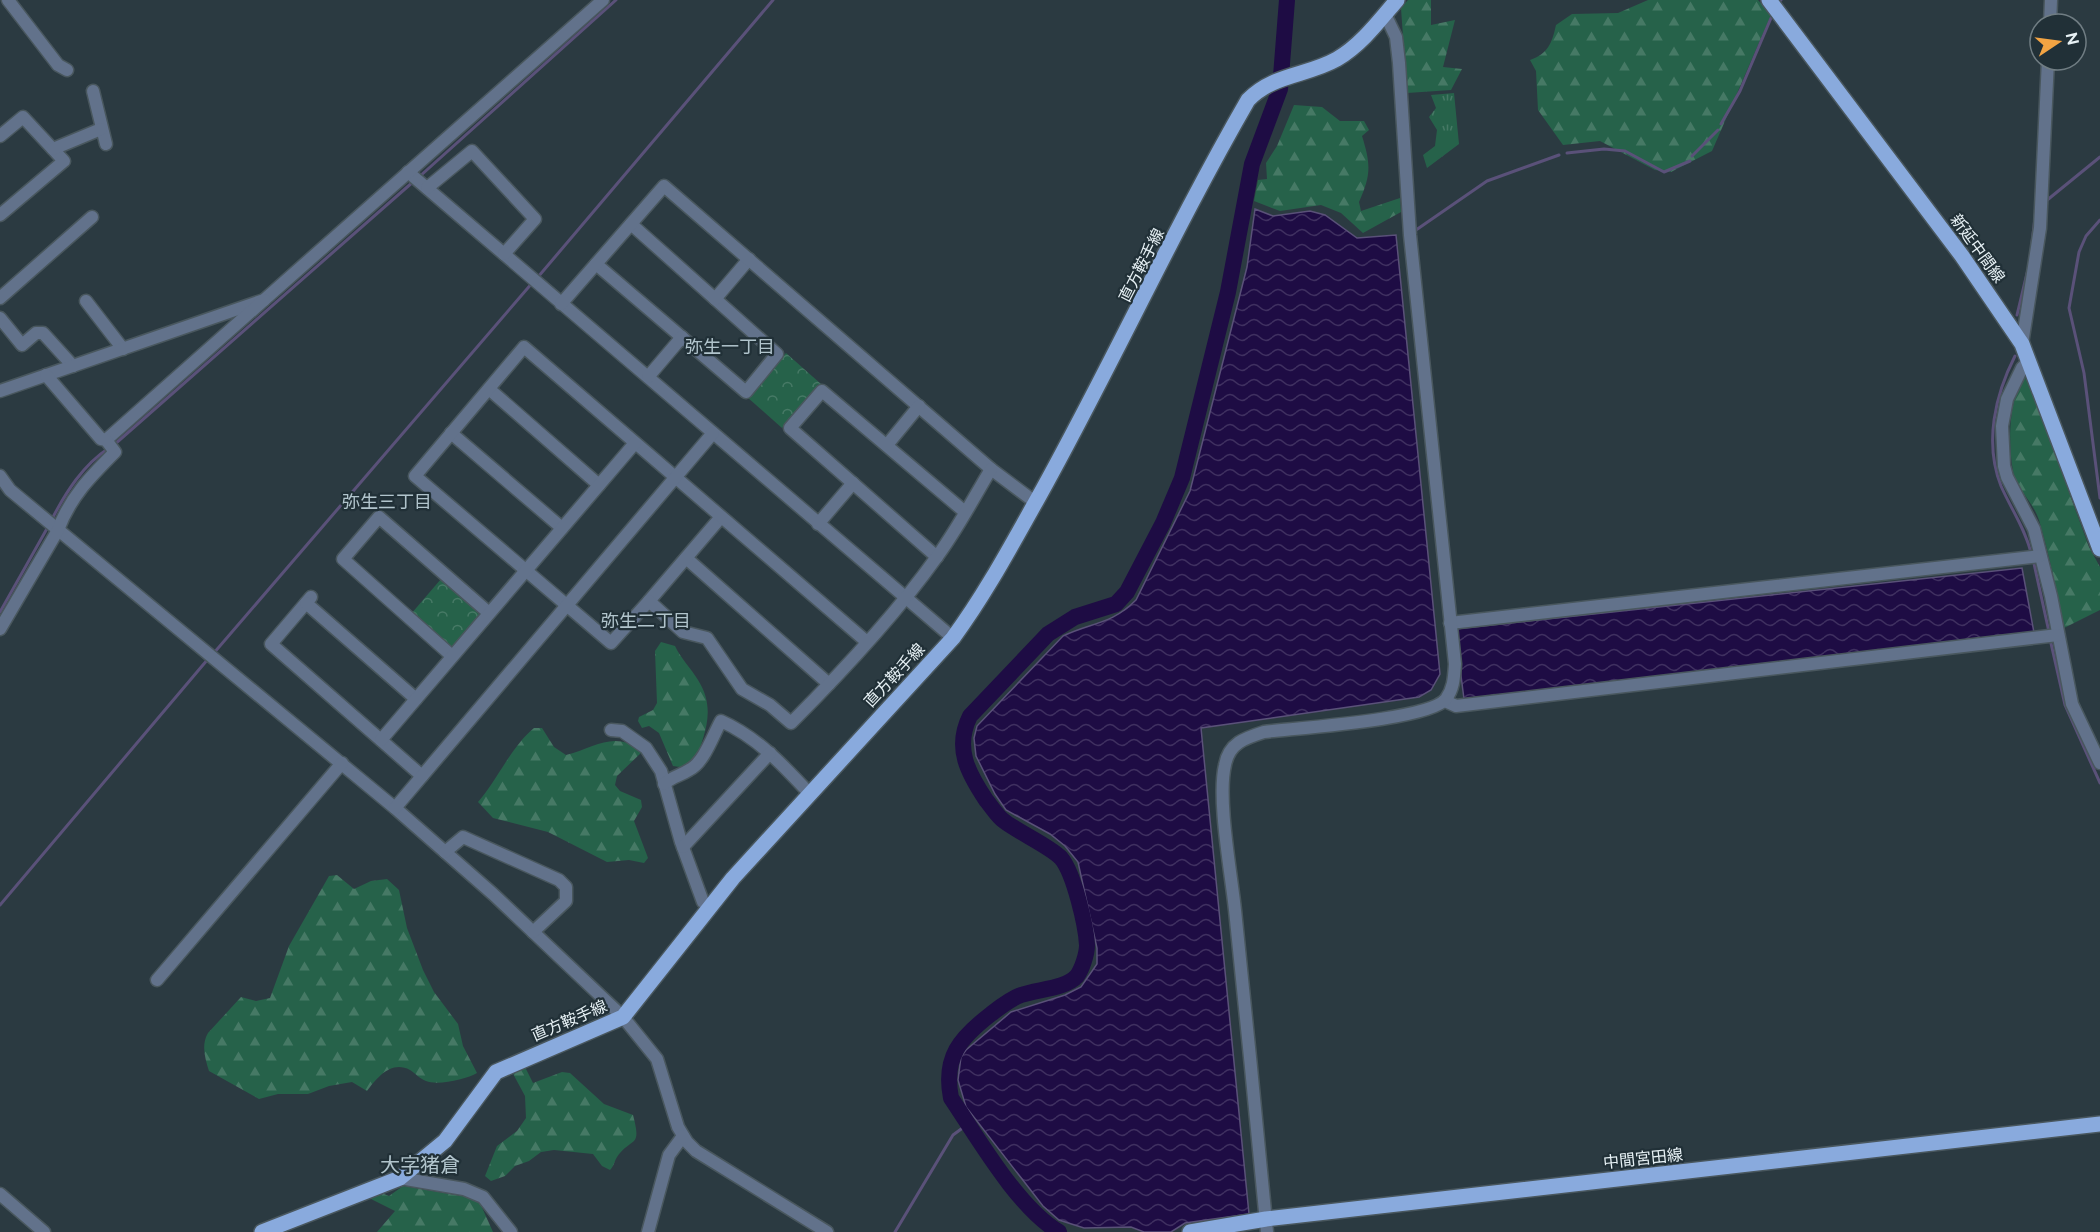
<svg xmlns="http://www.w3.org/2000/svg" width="2100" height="1232" viewBox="0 0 2100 1232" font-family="Raleway,'Noto Sans JP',sans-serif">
<defs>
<pattern id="grass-tufts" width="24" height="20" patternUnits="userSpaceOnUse" patternTransform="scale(1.5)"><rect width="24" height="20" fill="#26624a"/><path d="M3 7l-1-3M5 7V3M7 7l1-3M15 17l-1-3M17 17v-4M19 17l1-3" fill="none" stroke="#467965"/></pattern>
<pattern id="forest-firs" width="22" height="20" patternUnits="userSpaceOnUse" patternTransform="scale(1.5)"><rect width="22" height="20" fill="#26624a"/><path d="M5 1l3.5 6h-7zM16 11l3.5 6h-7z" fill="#467965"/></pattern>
<pattern id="park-crowns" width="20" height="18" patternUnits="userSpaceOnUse" patternTransform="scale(1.5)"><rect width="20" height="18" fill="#26624a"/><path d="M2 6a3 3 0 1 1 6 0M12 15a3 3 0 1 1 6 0" fill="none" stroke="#467965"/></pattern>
<pattern id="water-waves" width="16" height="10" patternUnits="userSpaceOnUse" patternTransform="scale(1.5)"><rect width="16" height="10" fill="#1e0c44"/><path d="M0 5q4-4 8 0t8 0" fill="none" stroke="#3f3060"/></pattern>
</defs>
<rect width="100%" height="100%" fill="#2b3a41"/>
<!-- grass -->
<polygon fill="url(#grass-tufts)" points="1454,93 1459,144 1427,168 1423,155 1435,146 1437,130 1429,117 1436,108 1431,95"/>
<!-- forest -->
<g fill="url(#forest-firs)">
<polygon points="1408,0 1431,0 1431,25 1455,20 1443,67 1462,69 1451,90 1407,93 1401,8"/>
<path d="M 1648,0 L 1758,0 L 1771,15 L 1712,151 L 1671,172 L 1655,170 L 1600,141 L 1563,145 L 1538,110 L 1536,71 L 1530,60 C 1548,54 1552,43 1556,25 L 1572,14 L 1618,13 Z"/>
<path d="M 1294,105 L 1322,107 L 1340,121 L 1364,121 L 1369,130 L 1362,136 C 1371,165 1371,175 1359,202 L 1361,211 L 1400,198 L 1401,212 L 1363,233 L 1341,213 L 1321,205 L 1280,211 L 1254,201 L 1258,180 L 1267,179 L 1266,163 L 1277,146 Z"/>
<path d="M 2027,377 L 2089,547 L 2100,567 L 2100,610 L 2062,629 C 2058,592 2049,555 2039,520 C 2034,504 2019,491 2014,475 C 2008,452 2007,393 2027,377 Z"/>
<path d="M 661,642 L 675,646 C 681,659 691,668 698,680 C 717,710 704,735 694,765 L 687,768 L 673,766 L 659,733 L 649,726 L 642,728 L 638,721 L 639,717 L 653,710 L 657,703 L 655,651 Z"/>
<path d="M 534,728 L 542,728 L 554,747 L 566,755 C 597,747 613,730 643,751 L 617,776 L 615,785 L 620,791 L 641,800 L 642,807 L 634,821 L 648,858 L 644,863 L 629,860 L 607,862 L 548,832 L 493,818 L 478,802 C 498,779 511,747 534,728 Z"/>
<path d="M 337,875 L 354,889 L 371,881 L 387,879 L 399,890 L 407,928 L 423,970 L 434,992 L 458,1024 L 463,1046 L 477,1073 C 467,1079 438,1086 426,1081 C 420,1079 415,1073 410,1070 C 391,1060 377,1078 367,1091 L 352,1082 L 329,1086 L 308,1094 L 278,1094 L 259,1099 L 209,1071 C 205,1058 201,1045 208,1033 L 241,997 L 256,1001 L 270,998 L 289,946 L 329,876 Z"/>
<path d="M 523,1063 L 533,1083 L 562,1072 L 570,1073 L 604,1104 L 633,1115 C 642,1149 632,1136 617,1157 C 614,1162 614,1166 610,1170 L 602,1166 L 593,1154 L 554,1150 L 541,1152 L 529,1161 L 515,1166 L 505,1176 L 491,1181 L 485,1176 L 497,1146 L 517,1131 L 526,1118 L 525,1096 L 511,1070 Z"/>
<polygon points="403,1186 473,1198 480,1203 493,1232 377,1232 395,1211 367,1197 379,1192 389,1196"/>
</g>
<!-- park -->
<g fill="url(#park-crowns)">
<polygon points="786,353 821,384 782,428 747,397"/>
<polygon points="441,579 482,613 452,649 411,614"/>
</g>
<!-- water -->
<g fill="url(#water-waves)" stroke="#5a5179" stroke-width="1.5">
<path d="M 1255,209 L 1273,216 L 1310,211 L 1325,215 L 1357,238 L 1396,235 L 1440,674 L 1431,690 L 1419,697 L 1201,728 L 1249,1214 L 1185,1223 L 1171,1232 L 1144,1232 L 1131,1227 L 1084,1228 L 1059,1220 L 1043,1206 L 966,1107 L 958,1080 L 961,1057 L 966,1050 L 1011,1012 L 1065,995 L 1081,987 L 1097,964 L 1097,948 L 1078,862 L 1065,846 L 1050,834 L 1006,810 L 995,794 L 976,756 L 974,738 L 977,726 L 1063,636 C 1092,622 1111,625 1136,600 L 1190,491 L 1247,267 Z"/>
<polygon points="2022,568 2035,638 1464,699 1455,629"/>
</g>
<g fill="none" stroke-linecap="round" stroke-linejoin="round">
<!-- stream -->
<g stroke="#5a5179" stroke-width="3">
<polyline points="1780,1 1781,0"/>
<polyline points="1721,124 1740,91 1771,18"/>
<polyline points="1567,153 1604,149 1625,151 1664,172 1690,161"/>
<polyline points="1692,156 1718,130"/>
<polyline points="419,177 616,0"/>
<polyline points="2046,201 2100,157"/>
<polyline points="2100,220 2086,236 2079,252 2069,308 2084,373 2100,498"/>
<polyline points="1416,230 1487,181 1559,155"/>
<polyline points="2032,243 2036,209"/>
<polyline points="538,277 773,0"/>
<polyline points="2017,315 2027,273"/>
<path d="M 2015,356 C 1995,395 1984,443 2001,486 C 2011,509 2025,528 2031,553"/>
<polyline points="115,444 414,181"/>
<path d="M 52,519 C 66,492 83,465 109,448"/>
<polyline points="2033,559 2049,632"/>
<polyline points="0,612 49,525"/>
<polyline points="2050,639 2065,705 2100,783"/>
<polyline points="213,654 533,282"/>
<polyline points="0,905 208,659"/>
<polyline points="895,1232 953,1135 968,1124"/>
</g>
<!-- river -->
<path stroke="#1e0c44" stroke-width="16" d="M 1059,1232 C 1018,1208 978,1138 951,1098 C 943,1057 960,1038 991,1014 C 1000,1007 1010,999 1021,995 C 1038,989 1065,989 1077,976 C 1082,969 1087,954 1087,945 C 1086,926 1074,873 1061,858 C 1051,847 1018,832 1004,821 C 997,816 992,807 986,800 C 968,773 954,748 970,716 L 1048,634 L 1075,617 L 1116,604 L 1127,592 L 1163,523 L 1182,478 L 1228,292 L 1252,164 L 1280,89 L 1287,0"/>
<!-- minor casing -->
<g stroke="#49575e" stroke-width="15">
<g id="minor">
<polyline points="8,0 58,65 67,70"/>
<polyline points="2050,24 2051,0"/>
<polyline points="93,91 106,144"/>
<polyline points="0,136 23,117 64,161 0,215"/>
<polyline points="53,149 101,129"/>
<polyline points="408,172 953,638"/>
<polyline points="427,188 472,151 535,219 504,254"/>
<polyline points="596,264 746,392 777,354 631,224"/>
<polyline points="0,298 92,217"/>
<polyline points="715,299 749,259"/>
<polyline points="86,301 123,349"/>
<polyline points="561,304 664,186 991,469 1035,502"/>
<polyline points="0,318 22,345 36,333 43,333 73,366"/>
<polyline points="2022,344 2040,228 2048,60"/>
<polyline points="2029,361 2022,368 2007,399 2002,426 2004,466 2007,477 2034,529 2051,596 2072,704 2100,763"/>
<polyline points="648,377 682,337"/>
<polyline points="489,389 599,485"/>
<polyline points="0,391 264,300 603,0"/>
<polyline points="451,433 562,528"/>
<polyline points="106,440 264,300"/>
<polyline points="887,445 919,406"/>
<polyline points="0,476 10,490 395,808 493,894 623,1017 657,1059 678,1127 687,1142 696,1151 827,1232"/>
<polyline points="818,524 853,483"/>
<polyline points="937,557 790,428 822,391 965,512"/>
<polyline points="686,558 829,684"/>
<polyline points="311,597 271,644 422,776"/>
<polyline points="649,601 721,517"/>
<polyline points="306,603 416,699"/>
<polyline points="1450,623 2040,556"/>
<path d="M 0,629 L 58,530 C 70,497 91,476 115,452 L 106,440 L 101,439 L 46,375"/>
<path d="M 867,642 L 524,347 L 415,476 L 611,643 L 649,601 L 683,632 L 707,638 L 742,689 L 770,705 L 791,723 C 842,672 894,617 936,558 C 957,530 973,499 991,469"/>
<polyline points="452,656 343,559 379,517 489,613"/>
<polyline points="1445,701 1456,706 2058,635"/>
<polyline points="611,730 622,731 646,748 661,771 681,842 703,902 711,906"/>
<polyline points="381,740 635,443"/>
<path d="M 664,784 C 673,776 680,776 689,770 C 704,763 713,735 721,721 C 757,737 783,765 810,794"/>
<polyline points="395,808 713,433"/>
<polyline points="683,847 770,753"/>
<polyline points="445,852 463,837 559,880 566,887 566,901 533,932"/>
<polyline points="157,980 342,763"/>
<polyline points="400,1178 464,1189 483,1197 511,1232"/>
<polyline points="0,1194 44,1232"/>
<polyline points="648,1232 669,1155 683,1136"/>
<path d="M 1267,1232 C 1257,1125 1246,1017 1235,910 C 1231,872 1217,799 1225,765 C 1229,743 1245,738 1264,732 C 1296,728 1429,720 1446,699 C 1454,688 1454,677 1455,664 L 1410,235 L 1399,63 L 1396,37 L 1385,14"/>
</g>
</g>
<!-- major casing -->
<g stroke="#49575e" stroke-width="18">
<g id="major">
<polyline points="1769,0 1962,256 2022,344 2100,549"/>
<path d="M 262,1232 L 400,1178 L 445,1141 L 496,1072 L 623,1017 L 733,878 L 953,638 C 986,593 1011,546 1038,498 C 1111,367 1173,230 1248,100 C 1273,74 1307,76 1337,59 C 1361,45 1379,21 1397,0"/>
<polyline points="1190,1232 1266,1219 2100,1124"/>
</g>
</g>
<!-- minor -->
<use href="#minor" stroke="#62728b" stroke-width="12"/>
<!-- major -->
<use href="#major" stroke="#89aadd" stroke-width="15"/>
</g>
<g text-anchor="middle" stroke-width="4.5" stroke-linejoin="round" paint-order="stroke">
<!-- street labels -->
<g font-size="16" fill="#e7f1f5" stroke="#213037">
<text transform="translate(1978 248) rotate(54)" y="6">新延中間線</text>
<text transform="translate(1141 265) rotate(-63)" y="6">直方鞍手線</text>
<text transform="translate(894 675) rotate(-47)" y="6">直方鞍手線</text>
<text transform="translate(569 1020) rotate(-23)" y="6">直方鞍手線</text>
<text transform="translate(1643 1158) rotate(-6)" y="6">中間宮田線</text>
</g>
<!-- neighbourhood labels -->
<g font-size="18" fill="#b1c4cc" stroke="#213037">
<text x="730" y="353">弥生一丁目</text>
<text x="387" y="508">弥生三丁目</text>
<text x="646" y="627">弥生二丁目</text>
</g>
<!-- quarter labels -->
<g font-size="20" fill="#b1c4cc" stroke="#213037">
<text x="420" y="1172">大字猪倉</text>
</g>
</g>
<!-- north arrow -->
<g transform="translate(2058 42) rotate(77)"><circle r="28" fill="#213037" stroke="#707d83" stroke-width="1.5"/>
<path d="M0-4.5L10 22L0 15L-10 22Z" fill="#f3a443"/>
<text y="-9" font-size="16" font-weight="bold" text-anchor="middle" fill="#e7f1f5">N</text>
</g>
</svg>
